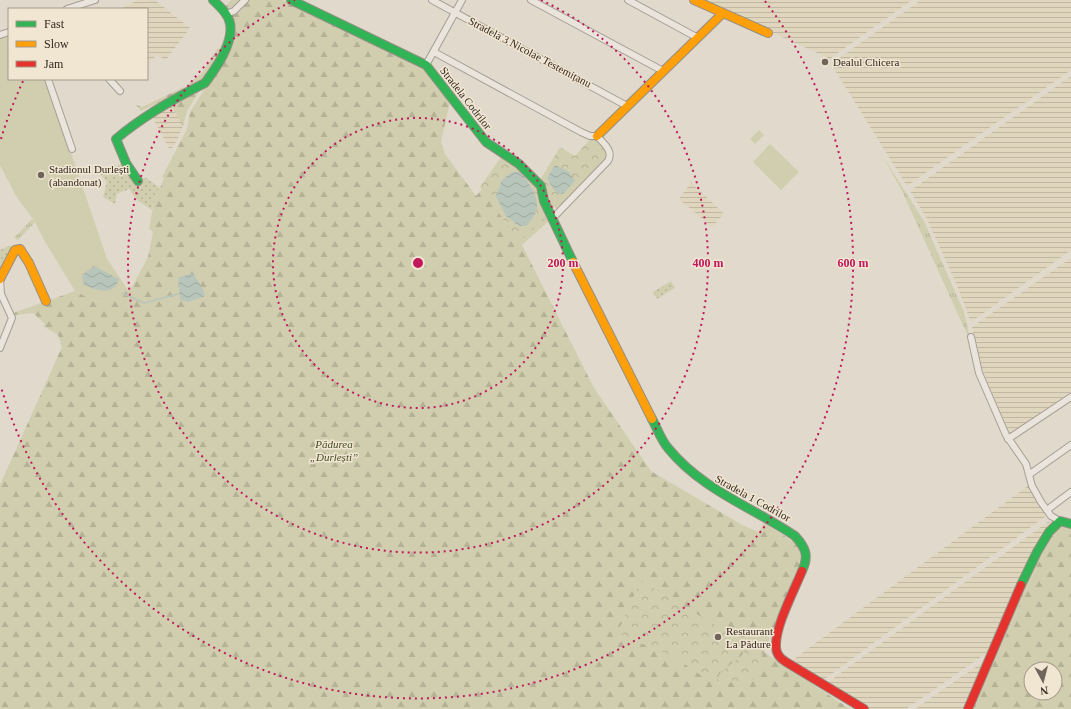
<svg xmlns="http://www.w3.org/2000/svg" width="1071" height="709" viewBox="0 0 1071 709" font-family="'Times New Roman',serif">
<defs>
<pattern id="farmland-rules" width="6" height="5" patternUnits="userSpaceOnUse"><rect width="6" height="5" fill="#dfd6bd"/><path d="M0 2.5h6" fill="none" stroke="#c0b8a2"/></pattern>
<pattern id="grass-tufts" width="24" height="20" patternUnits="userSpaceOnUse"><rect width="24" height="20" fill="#d1ceaf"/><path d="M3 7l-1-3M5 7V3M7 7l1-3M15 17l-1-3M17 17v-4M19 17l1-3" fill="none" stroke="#b4b196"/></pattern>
<pattern id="forest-firs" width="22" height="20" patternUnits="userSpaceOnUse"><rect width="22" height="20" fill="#d1ceaf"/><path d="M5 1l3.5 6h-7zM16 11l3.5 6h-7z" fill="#b4b196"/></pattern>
<pattern id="park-crowns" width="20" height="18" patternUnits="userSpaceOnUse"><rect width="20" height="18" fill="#d1ceaf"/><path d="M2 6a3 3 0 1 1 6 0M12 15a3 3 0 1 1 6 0" fill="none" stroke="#b4b196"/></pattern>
<pattern id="garden-dots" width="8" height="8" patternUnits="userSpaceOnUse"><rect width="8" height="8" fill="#d1ceaf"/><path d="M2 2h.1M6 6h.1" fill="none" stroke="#b4b196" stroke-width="1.8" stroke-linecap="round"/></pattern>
<pattern id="water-waves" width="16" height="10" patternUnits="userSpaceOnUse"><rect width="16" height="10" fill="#b7c5ba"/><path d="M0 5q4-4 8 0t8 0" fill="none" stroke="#9ea99f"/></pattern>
</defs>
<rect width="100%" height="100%" fill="#e1d9cb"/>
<!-- farmland -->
<g fill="url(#farmland-rules)">
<polygon points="138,0 155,0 190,28 165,61 158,54 147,64 147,9 120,9"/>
<polygon points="701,0 912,0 828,60 826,57"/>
<polygon points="921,0 1071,0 1071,70 907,186 831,64"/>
<polygon points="1071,76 1071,250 971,322 956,283 927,219 910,191"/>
<polygon points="170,103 183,126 177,140 172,148 169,148 151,115"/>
<polygon points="691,182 724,214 712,227 679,199"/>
<polygon points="1071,258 1071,392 1010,434 981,367 972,327"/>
<polygon points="1029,485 1046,516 822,681 790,662"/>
<polygon points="1049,521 1050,524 1029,563 991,650 906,709 870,709 827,683"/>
<polygon points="987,659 965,709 915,709"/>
</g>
<!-- grass -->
<g fill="url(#grass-tufts)">
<polygon points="882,155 924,221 964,312 969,333 967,334 902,191"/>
<polygon points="32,219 35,222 18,240 14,238"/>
<polygon points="1061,526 1071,528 1071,534 1065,532 1050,537 973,709 971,709 1018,596 1047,539"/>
</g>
<!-- forest -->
<g fill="url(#forest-firs)" fill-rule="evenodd">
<polygon points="231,0 243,0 233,10 229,11 225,7"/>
<polygon points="247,0 283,0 426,70 450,102 441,142 445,154 476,196 482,189 519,240 549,216 550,220 522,245 594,388 651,471 744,526 759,532 764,523 794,542 801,550 799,566 764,652 850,709 0,709 0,485 62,347 58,335 43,326 45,324 33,313 14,315 13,313 75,291 98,302 108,301 132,287 148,257 153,232 149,229 155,196 159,187 160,188 164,178 162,177 187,129 190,112 225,57 231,15"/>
<polygon points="224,18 228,23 222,52 209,76 191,89 188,84 202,73 218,48 220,49 226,31"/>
<polygon points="184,87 186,90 141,111 136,105 142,107"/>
<polygon points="202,87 187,111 183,126 170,103"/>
<path d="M 1065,532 L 1071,534 L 1071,709 L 973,709 L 1050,537 ZM 1031,669 L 1055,669 L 1055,693 L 1031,693 Z"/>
</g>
<!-- park -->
<g fill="url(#park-crowns)">
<polygon points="591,138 596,140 608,154 607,157 558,208 552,207 546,197 547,186 540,180 560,147 575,156"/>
<polygon points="502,156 521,170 537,185 548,217 519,241 480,187"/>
<polygon points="641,580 741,641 732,655 708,680 674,657 619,634 620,627"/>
<polygon points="747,644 764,651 751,683 716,682 720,673 742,655"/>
</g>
<!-- garden -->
<g fill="url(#garden-dots)">
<polygon points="123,161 139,178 146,178 159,187 155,196 152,210 137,200 129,189 117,194 115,204 103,197 107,182 100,174 114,164 117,167"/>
<polygon points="10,245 12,249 0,272 0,250"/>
<polygon points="671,281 675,288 657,299 653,292"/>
</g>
<!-- pitch -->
<g fill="#d1ceaf">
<polygon points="9,35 9,79 46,79 107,259 128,290 108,301 98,302 75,291 44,240 35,222 16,196 0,165 0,38"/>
<polygon points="759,130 764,135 755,144 750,139"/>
<polygon points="770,144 799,172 781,190 753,162"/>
</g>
<!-- water -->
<g fill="url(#water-waves)">
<polygon points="555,165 569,172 575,181 563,194 559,194 553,189 547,178"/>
<path d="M 512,172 L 521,172 C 534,191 547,206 526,226 L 519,226 L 506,216 L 496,196 L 502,180 Z"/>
<path d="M 94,266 L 119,279 C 114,297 96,290 84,285 L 82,275 Z"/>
<polygon points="193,273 203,289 205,296 188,302 180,300 178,278"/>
</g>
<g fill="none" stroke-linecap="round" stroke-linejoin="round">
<!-- stream -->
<polyline stroke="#b7c5ba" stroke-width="1.5" points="122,293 144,303 178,294"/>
<!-- street casing -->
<g stroke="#a69e95" stroke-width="8">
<g id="street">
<polyline points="432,0 627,106"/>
<polyline points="531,0 663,71"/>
<polyline points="628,0 698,38"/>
<polyline points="67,9 95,0"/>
<polyline points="226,14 234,11 245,0"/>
<polyline points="0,35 9,32"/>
<path d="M 434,52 L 581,132 L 590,136 L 597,136 C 603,143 614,151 608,161 L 552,219"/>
<polyline points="426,65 462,0"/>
<polyline points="48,79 72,149"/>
<polyline points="109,79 120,91"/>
<polyline points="971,337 979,373 1006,435 1026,464 1032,486 1041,502 1051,516 1060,521"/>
<polyline points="0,348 12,318 1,294 0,278"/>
<polyline points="1008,439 1071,397"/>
<polyline points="1030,474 1071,445"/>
<polyline points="1047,510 1071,492"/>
</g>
</g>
<!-- fast casing -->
<g stroke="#958e85" stroke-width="10">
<g id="fast">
<polyline points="291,0 426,65 486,142 519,164 541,186 544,201 573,262"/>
<path d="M 138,181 L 126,163 L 116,139 C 143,116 173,99 205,83 C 216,68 234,43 230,23 C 228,13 219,6 213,0"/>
<path d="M 652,419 C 657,428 661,440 668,448 C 702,490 752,507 795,536 C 806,548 809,556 802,571"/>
<polyline points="1021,585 1037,552 1049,532 1060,521 1071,524"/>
</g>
</g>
<!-- slow casing -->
<g stroke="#958e85" stroke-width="10">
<g id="slow">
<polyline points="694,0 768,33"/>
<polyline points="597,136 722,14"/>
<polyline points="573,262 652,419"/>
<polyline points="0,279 15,250 20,249 29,263 46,301"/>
</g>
</g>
<!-- jam casing -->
<g stroke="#958e85" stroke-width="10">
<g id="jam">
<path d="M 802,571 C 794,591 775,626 776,647 C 776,654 781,659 786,662 L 864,709"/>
<polyline points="968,709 1021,585"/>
</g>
</g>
<!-- street -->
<use href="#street" stroke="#eae4dc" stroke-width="6"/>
<!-- fast -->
<use href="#fast" stroke="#30b455" stroke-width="8"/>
<!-- slow -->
<use href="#slow" stroke="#ff9f0a" stroke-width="8"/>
<!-- jam -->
<use href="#jam" stroke="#e5322d" stroke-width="8"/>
</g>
<!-- distance rings -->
<g fill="none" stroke="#c2185b" stroke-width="2" stroke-dasharray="2 4">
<circle cx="418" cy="263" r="145"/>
<path d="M541 0A290 290 0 1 1 295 0"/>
<path d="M1 139A435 435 0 0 1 24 79M765 1A435 435 0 1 1 1 387"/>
</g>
<!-- markers -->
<g fill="#6f655b" stroke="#f1e6d2" stroke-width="1.5">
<circle cx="825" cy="62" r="4"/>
<circle cx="41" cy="175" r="4"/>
<circle cx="718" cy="637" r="4"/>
</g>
<g text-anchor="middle" stroke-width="3" stroke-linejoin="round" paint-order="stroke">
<!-- street labels -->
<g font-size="11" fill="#32271e" stroke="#f1e6d2">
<text transform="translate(530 52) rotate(28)" y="4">Stradela 3 Nicolae Testemițanu</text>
<text transform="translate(466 98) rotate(52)" y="4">Stradela Codrilor</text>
<text transform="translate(753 498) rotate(29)" y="4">Stradela 1 Codrilor</text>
</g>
<!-- poi labels -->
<g font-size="11" fill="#32271e" stroke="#f1e6d2" text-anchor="start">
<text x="833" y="66">Dealul Chicera</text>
<text x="49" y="173">Stadionul Durlești<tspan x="49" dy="13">(abandonat)</tspan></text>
<text x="726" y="635">Restaurant<tspan x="726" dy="13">La Pădure</tspan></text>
</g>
<!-- park labels -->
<g font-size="11" font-style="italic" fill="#464d27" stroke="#f1e6d2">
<text x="334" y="448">Pădurea<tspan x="334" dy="13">„Durlești”</tspan></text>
</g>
</g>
<circle cx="418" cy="263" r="6" fill="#c2185b" stroke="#f1e6d2" stroke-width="2"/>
<g font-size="12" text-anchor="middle" font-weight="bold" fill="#c2185b" stroke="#f1e6d2" stroke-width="3" stroke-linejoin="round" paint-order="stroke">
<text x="563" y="267">200 m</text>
<text x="708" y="267">400 m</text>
<text x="853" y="267">600 m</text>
</g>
<!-- legend -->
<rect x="8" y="8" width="140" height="72" fill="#f1e6d2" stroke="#a59a8a"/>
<rect x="16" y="21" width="20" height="6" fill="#30b455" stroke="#a59a8a"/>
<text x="44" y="28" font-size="12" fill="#32271e">Fast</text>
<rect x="16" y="41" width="20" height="6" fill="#ff9f0a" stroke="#a59a8a"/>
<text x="44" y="48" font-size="12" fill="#32271e">Slow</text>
<rect x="16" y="61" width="20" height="6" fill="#e5322d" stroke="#a59a8a"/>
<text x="44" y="68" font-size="12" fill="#32271e">Jam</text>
<!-- north arrow -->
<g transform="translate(1043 681) rotate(173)"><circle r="19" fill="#f1e6d2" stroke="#a59a8a"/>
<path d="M0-3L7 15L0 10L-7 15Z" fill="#6f655b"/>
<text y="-6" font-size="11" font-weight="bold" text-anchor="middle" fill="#32271e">N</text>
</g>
</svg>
